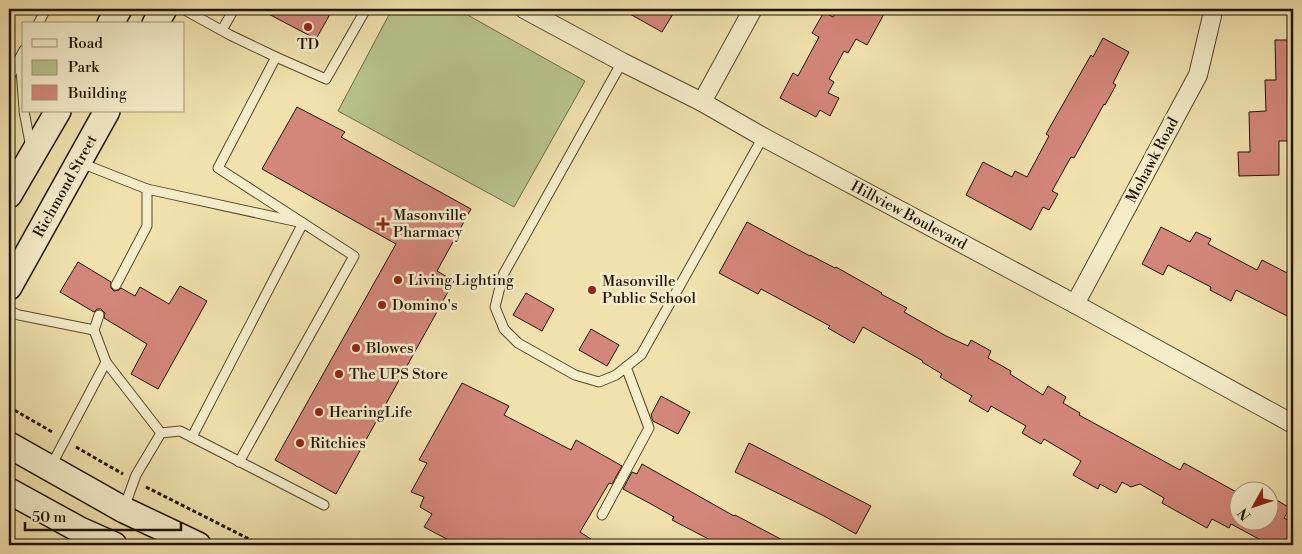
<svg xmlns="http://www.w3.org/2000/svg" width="1302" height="554" viewBox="0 0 1302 554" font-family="'Libre Bodoni',serif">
<rect width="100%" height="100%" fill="#f0e1ad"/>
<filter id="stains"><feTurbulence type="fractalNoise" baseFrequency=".004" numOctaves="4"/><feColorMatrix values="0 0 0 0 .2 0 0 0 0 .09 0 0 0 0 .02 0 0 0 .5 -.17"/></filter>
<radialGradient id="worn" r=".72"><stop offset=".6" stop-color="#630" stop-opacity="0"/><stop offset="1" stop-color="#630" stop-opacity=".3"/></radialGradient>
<!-- green -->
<polygon fill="#b8c38b" stroke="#6c6c48" points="392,9 457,9 585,81 514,207 338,111"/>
<!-- building -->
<g fill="#d3867a" stroke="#211404">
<polygon points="259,9 333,9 316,39"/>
<polygon points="621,9 676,9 662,32"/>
<polygon points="838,9 874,9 884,14 867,45 856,39 848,53 844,51 829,79 834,82 828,93 839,98 830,116 820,110 816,117 780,98 793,73 798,76 819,37 812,33 824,12 833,17"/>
<polygon points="1103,38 1129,52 1113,83 1116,85 1105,105 1104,104 1074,158 1071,157 1052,191 1058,194 1049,210 1043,207 1031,230 966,195 983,162 1012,177 1015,171 1027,177 1049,136 1046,134 1091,55 1093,57"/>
<polygon points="1275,40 1293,40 1293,102 1290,102 1290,141 1279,141 1279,175 1239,176 1238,152 1250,152 1249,112 1266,111 1265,80 1276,80"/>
<polygon points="297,107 345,132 341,137 471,209 437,271 454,281 336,494 275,460 396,244 262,169"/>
<polygon points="747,222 810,256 810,255 835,268 836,267 882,293 881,294 907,308 904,312 946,336 968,346 971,340 991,351 988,358 1011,371 1010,374 1043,395 1048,386 1066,397 1063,403 1080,413 1079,415 1180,470 1184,463 1240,494 1240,522 1270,522 1270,496 1290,508 1284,518 1293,523 1293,545 1270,545 1231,524 1229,528 1212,519 1207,528 1162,503 1164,498 1140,484 1131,487 1122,482 1116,493 1100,484 1098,489 1073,475 1081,461 1044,439 1041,444 1022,433 1026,426 991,406 988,412 969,401 972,396 940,377 942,374 922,362 923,361 863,327 854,343 828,328 830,326 761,289 758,294 719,273"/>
<polygon points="1161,227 1190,242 1196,232 1211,239 1208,244 1257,270 1262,260 1293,276 1293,319 1236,290 1231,301 1210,290 1211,287 1168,265 1163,275 1142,264"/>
<polygon points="78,262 111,282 111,288 114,291 119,290 121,288 135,296 140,287 169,304 180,286 207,301 158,389 131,374 147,344 104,318 105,313 101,309 97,309 94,312 60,292"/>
<polygon points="526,293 554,309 542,331 513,315"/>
<polygon points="591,329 619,345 607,366 579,350"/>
<polygon points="462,383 509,406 504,415 571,450 576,440 622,466 612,484 609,483 580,532 600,545 458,545 424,527 432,514 420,507 424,497 411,492 427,463 419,460"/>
<polygon points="661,396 690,412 678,434 653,421 651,415"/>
<polygon points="749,443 871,506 856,534 824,516 735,472"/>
<polygon points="642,464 734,516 735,515 792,545 720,545 672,520 674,517 651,504 623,489 632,472 637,474"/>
</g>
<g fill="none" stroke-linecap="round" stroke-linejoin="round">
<!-- lane casing -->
<g stroke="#55472e" stroke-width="11">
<g id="lane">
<polyline points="183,9 230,35 276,57 218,168 303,223 192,437"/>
<polyline points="38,24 46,9"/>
<polyline points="222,30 234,9"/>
<polyline points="276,57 326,79 366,9"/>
<polyline points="20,58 24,108"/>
<polyline points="622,62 503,275 495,307 504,329 518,343 575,375 599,382 616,375 641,355 763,137"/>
<polyline points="9,78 24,50"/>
<polyline points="24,111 31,148"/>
<polyline points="81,163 147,189 303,223 354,256 239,462"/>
<polyline points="116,285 147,226 147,189"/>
<polyline points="9,311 19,315 94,330"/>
<polyline points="99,315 94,330 106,362 161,433"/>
<polyline points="51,466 106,362"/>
<polyline points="124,508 136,475 161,433 180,431 324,505"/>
<polyline points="602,515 649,428 626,367"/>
</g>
</g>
<!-- street casing -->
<g stroke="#55472e" stroke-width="20">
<g id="street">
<polyline points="524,9 622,62 702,102 763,137 1075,304 1293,424"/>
<polyline points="702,102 753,9"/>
<polyline points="1075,304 1198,75 1212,16 1212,9"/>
</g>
</g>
<!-- secondary casing -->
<g stroke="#211404" stroke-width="28">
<g id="secondary">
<polyline points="110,24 119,9"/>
<polyline points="155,24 164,9"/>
<polyline points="9,195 58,111"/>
<polyline points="9,287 107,111"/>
<polyline points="9,445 124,510 198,545"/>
<polyline points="9,491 80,530 114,545"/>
</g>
</g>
<!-- path -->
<g stroke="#211404" stroke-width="3" stroke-dasharray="4 2.5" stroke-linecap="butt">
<polyline points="9,407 54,433"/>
<polyline points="76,447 123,474"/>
<polyline points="146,487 261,545"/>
</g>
<!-- lane -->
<use href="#lane" stroke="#f5ecca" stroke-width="9"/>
<!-- street -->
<use href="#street" stroke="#f5ecca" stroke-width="18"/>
<!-- secondary -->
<use href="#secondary" stroke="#f5ecca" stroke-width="25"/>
</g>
<!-- markers -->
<g fill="#8f2418" stroke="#f5ecca" stroke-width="2">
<circle cx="308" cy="27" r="5"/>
<path d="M380.5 216.5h5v5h5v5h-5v5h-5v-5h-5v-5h5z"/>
<circle cx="398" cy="280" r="5"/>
<circle cx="592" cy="290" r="5"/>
<circle cx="382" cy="305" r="5"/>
<circle cx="356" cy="348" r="5"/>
<circle cx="339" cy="374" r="5"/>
<circle cx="319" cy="412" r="5"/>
<circle cx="300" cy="443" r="5"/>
</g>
<g text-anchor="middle" stroke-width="5" stroke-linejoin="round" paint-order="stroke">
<!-- poi labels -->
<g font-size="15" fill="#211404" stroke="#f5ecca" text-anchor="start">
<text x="308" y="49" text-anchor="middle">TD</text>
<text x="393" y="220">Masonville<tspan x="393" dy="17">Pharmacy</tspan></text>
<text x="408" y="285">Living Lighting</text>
<text x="602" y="286">Masonville<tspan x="602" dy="17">Public School</tspan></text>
<text x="392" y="310">Domino's</text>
<text x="366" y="353">Blowes</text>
<text x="349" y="379">The UPS Store</text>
<text x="329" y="417">HearingLife</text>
<text x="310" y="448">Ritchies</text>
</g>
<!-- street labels -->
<g font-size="15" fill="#211404" stroke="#f5ecca">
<text transform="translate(1152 160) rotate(-62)" y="5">Mohawk Road</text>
<text transform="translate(65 186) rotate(-61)" y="5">Richmond Street</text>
<text transform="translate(909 215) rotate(28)" y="5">Hillview Boulevard</text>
</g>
</g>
<!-- margin -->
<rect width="1302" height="554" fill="none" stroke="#f0e1ad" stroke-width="30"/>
<rect x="10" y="10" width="1282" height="534" fill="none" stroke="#211404" stroke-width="2.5"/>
<rect x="15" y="15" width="1272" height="524" fill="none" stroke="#211404"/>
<!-- legend -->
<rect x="22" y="22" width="162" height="90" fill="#f5ecca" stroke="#a0967b"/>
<rect x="32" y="39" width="25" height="8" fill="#f5ecca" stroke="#a0967b"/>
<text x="68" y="48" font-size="15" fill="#211404">Road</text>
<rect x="32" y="60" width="25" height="15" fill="#b8c38b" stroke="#a0967b"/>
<text x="68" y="72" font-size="15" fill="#211404">Park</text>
<rect x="32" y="85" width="25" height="15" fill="#d3867a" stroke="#a0967b"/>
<text x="68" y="98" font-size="15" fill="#211404">Building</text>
<!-- north arrow -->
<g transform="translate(1254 506) rotate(230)"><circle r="24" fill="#f5ecca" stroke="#a0967b"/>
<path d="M0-4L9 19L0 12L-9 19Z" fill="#8f2418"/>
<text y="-8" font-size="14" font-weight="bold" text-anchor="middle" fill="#211404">N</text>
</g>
<!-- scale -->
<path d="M25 522v8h156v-8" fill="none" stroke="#211404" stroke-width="2.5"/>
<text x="32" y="522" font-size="15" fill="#211404" stroke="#f5ecca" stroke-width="4" paint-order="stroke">50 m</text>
<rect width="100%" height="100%" filter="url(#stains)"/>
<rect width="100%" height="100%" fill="url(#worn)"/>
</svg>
